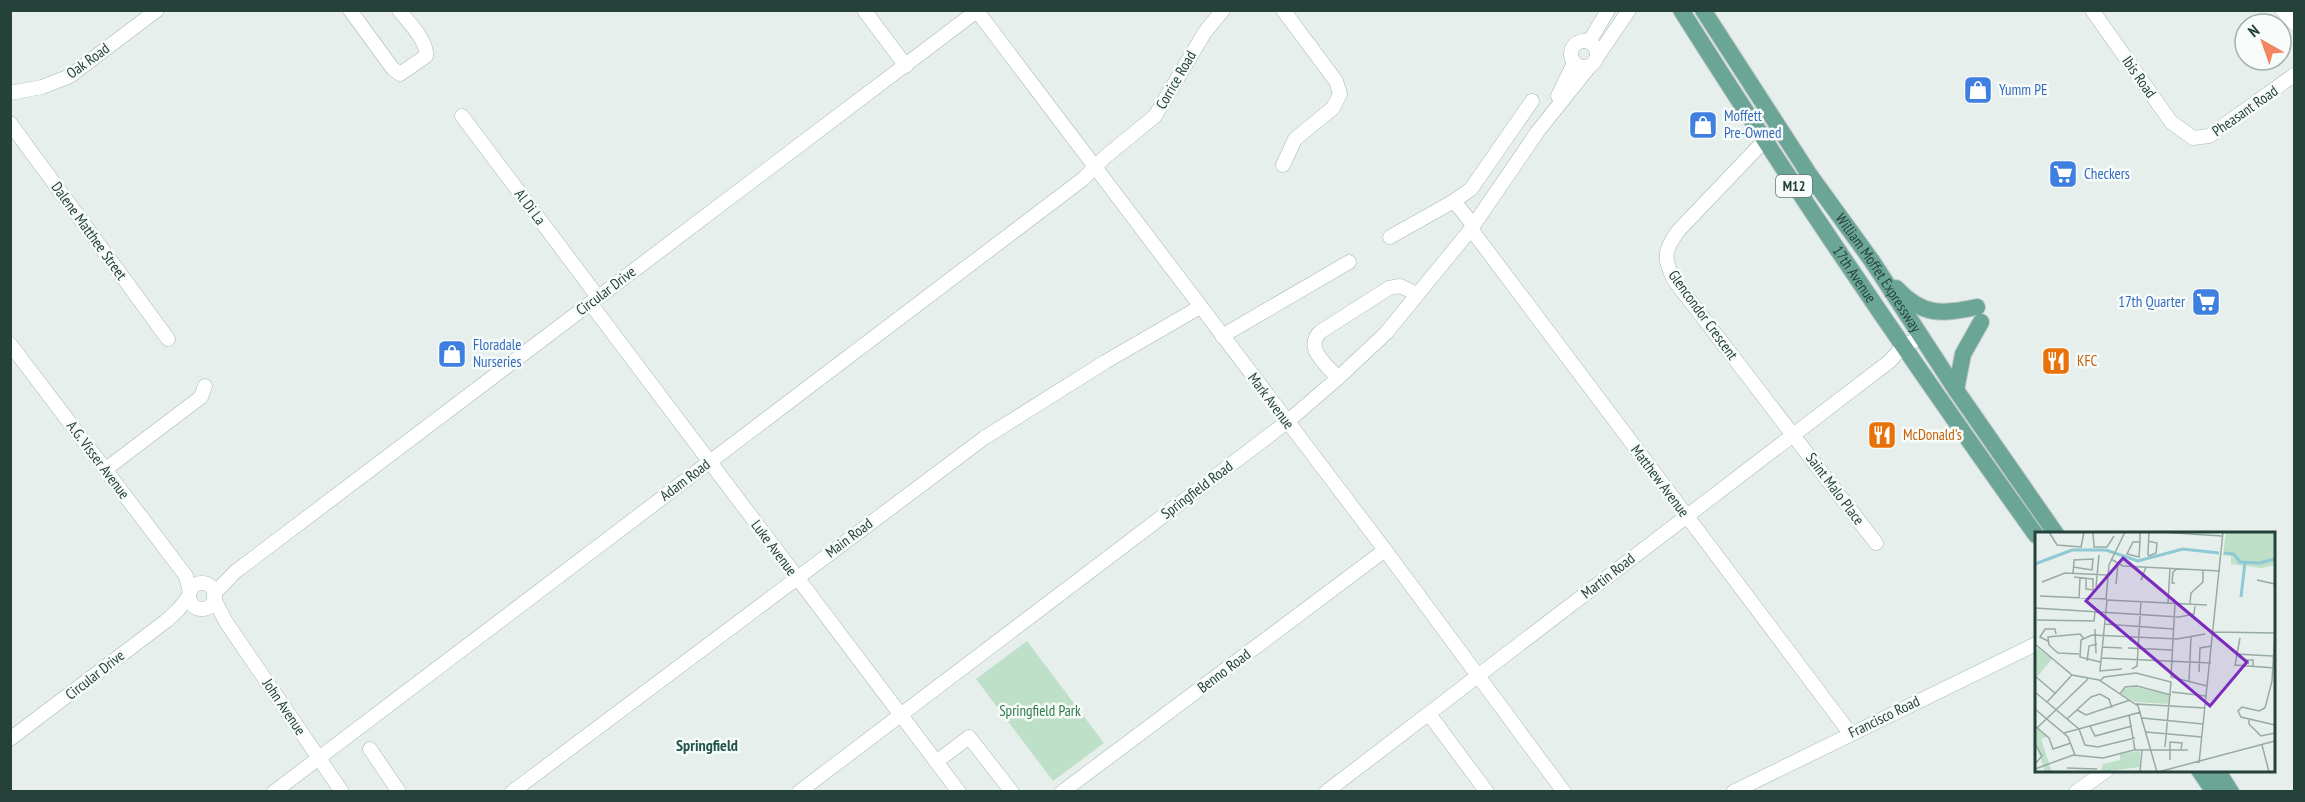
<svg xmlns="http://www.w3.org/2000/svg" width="2305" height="802" viewBox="0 0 2305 802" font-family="'PT Sans Narrow',sans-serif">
<rect width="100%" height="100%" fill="#e6efeb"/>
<!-- green -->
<polygon fill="#bfe0c8" points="1027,641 1104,743 1053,781 976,679"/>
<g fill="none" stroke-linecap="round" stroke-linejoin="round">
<!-- minor casing -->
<g stroke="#a8b8b2" stroke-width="15">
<g id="minor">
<path d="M 350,10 L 393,69 L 400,74 L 426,56 C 428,41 408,22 399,10"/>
<polyline points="864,10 906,66"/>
<polyline points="2092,10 2171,122 2193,138 2209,136 2294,75"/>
<polyline points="2282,10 2294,23"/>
<polyline points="977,11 1385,550 1564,792"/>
<circle cx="1584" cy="54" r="13"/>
<polyline points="1589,42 1608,10"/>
<polyline points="1597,57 1629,10"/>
<polyline points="10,93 42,87 70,76 157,10"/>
<polyline points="1558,96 1574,63"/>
<polyline points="462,116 598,297"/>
<polyline points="10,123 168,339"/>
<path d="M 1764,141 L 1678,231 C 1664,251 1663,258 1674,280 L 1876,543"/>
<polyline points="1283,165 1295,139 1333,108 1340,94 1336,81 1283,10"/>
<polyline points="1454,201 1471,189 1532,101"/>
<polyline points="1471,229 1850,733"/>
<polyline points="1390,237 1454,201 1473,225"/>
<polyline points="590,303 959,792"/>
<polyline points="1222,336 1349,262"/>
<polyline points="10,344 186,576 190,592"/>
<path d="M 1338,378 C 1327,365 1304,349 1320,332 L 1389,288 L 1400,286 L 1417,294"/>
<polyline points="106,469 201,397 205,386"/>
<circle cx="202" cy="596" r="13"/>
<polyline points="214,594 235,572 978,10"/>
<polyline points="214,599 226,622 342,792"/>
<polyline points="1429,714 1487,792"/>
<polyline points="10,739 166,621 178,610 189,596"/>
<polyline points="370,749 399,792"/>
<polyline points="936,762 969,737 1012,792"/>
<polyline points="274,792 1083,179 1105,157 1155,116 1205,32 1223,10"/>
<polyline points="512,792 984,438 1105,362 1200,307"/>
<polyline points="799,792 1287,422 1338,378 1386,333 1471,229 1538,131 1590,66"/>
<polyline points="1062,792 1385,550"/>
<polyline points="1326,792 1890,361 1903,346 1922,337"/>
<polyline points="1733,792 2036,644"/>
<polyline points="2076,792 2107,770"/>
</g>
</g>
<!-- major casing -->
<g stroke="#c2cac8" stroke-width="18">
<g id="major">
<path id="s1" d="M 1681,10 C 1794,189 1913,363 2036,535"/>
<path id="s2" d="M 1703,10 L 1809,174 L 1872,261 L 1956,390 L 2056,534"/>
<path d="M 1896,288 C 1923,317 1942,314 1977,307"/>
<polyline points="1956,390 1963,354 1981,322"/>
<polyline points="2199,770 2214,792"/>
<polyline points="2217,770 2231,792"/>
</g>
</g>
<!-- minor -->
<use href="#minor" stroke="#fff" stroke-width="14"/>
<!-- major -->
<use href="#major" stroke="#6aa596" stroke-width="16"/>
</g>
<!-- icons -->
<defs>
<g id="shop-square" transform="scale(1.5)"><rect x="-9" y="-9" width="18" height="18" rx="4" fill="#3f7fe0" stroke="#f7fbf9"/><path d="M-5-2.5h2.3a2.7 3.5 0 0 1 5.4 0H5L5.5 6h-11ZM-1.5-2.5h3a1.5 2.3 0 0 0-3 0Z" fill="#fff"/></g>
<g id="supermarket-square" transform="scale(1.5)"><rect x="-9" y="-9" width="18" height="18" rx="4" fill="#3f7fe0" stroke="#f7fbf9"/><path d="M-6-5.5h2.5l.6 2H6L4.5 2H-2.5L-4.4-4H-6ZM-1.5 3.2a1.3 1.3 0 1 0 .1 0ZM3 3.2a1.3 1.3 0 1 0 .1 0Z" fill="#fff"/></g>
<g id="restaurant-square" transform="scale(1.5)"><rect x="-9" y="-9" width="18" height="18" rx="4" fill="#e8710a" stroke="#f7fbf9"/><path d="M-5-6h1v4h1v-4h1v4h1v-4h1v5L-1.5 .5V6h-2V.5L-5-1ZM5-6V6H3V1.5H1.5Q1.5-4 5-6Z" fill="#fff"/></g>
</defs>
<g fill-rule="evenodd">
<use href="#shop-square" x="1978" y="90"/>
<use href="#shop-square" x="1703" y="125"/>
<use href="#supermarket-square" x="2063" y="174"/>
<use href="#supermarket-square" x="2206" y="302"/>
<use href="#shop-square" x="452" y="354"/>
<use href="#restaurant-square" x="2056" y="361"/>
<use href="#restaurant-square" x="1882" y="435"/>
</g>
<g text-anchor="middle" stroke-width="5" stroke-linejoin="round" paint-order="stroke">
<!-- shield labels -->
<rect fill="#f7fbf9" stroke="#637a73" stroke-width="1.5" x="1776" y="175" width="36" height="22" rx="4.5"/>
<g font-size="14" font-weight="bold" fill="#24423a">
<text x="1794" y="191">M12</text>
</g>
<!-- street labels -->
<g font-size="15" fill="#24423a" stroke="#f7fbf9">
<text transform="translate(88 61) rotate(-36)" y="5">Oak Road</text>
<text transform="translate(2139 77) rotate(55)" y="5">Ibis Road</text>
<text transform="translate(1176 80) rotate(-60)" y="5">Corrice Road</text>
<text transform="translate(2245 111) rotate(-35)" y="5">Pheasant Road</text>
<text transform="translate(530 207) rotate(53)" y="5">Al Di La</text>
<text transform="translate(89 231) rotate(54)" y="5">Dalene Matthee Street</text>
<text dy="5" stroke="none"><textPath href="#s2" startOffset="316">William Moffet Expressway</textPath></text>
<text dy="5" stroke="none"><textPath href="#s1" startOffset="316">17th Avenue</textPath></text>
<text transform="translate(606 291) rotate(-37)" y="5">Circular Drive</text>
<text transform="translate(1703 315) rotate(54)" y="5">Glencondor Crescent</text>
<text transform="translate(1271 401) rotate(53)" y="5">Mark Avenue</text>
<text transform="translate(98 460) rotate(53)" y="5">A.G. Visser Avenue</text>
<text transform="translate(685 480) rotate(-37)" y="5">Adam Road</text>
<text transform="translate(1660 481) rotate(53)" y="5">Matthew Avenue</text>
<text transform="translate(1835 489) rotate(53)" y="5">Saint Malo Place</text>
<text transform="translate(1197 490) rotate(-37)" y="5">Springfield Road</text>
<text transform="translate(849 538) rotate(-37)" y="5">Main Road</text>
<text transform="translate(774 548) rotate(53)" y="5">Luke Avenue</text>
<text transform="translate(1608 576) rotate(-38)" y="5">Martin Road</text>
<text transform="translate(1224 671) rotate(-37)" y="5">Benno Road</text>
<text transform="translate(95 675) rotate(-38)" y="5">Circular Drive</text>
<text transform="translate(284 707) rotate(56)" y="5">John Avenue</text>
<text transform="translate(1884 717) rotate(-26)" y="5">Francisco Road</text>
</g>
<!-- shop labels -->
<g font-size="15" fill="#366cbe" stroke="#f7fbf9" text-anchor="start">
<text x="1999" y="95">Yumm PE</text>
<text x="1724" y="121">Moffett<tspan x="1724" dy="17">Pre-Owned</tspan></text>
<text x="2084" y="179">Checkers</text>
<text x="2185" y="307" text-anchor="end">17th Quarter</text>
<text x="473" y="350">Floradale<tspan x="473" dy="17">Nurseries</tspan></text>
</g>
<!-- food labels -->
<g font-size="15" fill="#c56008" stroke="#f7fbf9" text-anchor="start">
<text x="2077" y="366">KFC</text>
<text x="1903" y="440">McDonald's</text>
</g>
<!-- park labels -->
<g font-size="15" fill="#2d7a4b" stroke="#f7fbf9">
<text x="1040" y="716">Springfield Park</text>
</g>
<!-- neighbourhood labels -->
<g font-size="16" font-weight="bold" fill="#1f5548" stroke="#f7fbf9">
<text x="707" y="751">Springfield</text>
</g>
</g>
<!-- overview -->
<g transform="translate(2035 532)">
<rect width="240" height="240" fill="#e6efeb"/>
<path d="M 191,0 L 240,0 L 240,33 L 227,36 L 196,32 L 196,24 L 188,23 ZM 3,116 L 17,127 L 2,145 L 0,121 ZM 100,155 L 135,163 L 133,172 L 100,170 L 87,162 L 89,157 ZM 0,195 L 12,205 L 6,207 L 17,240 L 10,240 L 0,210 ZM 105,219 L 105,235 L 66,240 L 68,232 L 85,228 L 85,222 Z" fill="#bfe0c8"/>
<path fill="none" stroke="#8ec9d4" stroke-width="3" d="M 189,21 L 199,22 L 205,30 L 224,31 L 240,27M 0,32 L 37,18 L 71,18 L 103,29 L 148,17 L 184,21M 206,65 L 210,30"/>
<path fill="none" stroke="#98aaa4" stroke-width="1.5" d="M 14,0 L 22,13 L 46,15 L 49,0M 58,0 L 59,15 L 72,15 L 79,4M 124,0 L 187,4M 113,9 L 122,11 L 121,21 L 114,24 L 113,22 L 114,0M 105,10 L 98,10 L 92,22 L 104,25 L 104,24 L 105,10 L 105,0M 76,27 L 88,34 L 185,39M 38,41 L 39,29 L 39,28 L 58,27 L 57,38 L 38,35M 109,43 L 106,48 L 111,35M 39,45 L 57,47 L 58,47 L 58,58 L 51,57 L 51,46M 222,48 L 240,52M 7,50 L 30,41 L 73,43M 140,51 L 137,51 L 138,40 L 143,36M 81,52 L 83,31M 61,55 L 64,23M 5,64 L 71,67M 44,66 L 45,46M 71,68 L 74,33 L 90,0M 72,68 L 172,73M 72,68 L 65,139 L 87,137M 133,71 L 135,36M 140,71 L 136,145 L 172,154M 155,71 L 156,61 L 168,50 L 168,38M 0,76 L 144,85 L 159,82 L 160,74M 2,88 L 59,89 L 60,80M 69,92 L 138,97M 60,97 L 61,121M 178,100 L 240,101M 205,106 L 200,133 L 240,136M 13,109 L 5,105 L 10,97 L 20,97 L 21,102M 0,112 L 37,143 L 64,148 L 103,174 L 122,240M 67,115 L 87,116M 93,116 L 137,118M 44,122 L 23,121 L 14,113 L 13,105 L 45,102 L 49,107M 200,122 L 238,124M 66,126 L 176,131M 52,129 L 54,114 L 62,112M 65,130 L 45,125 L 46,108 L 57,103 L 142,107 L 170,102M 214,132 L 210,128 L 218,128 L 218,135M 97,137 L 102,134 L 106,69M 164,140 L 165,116 L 176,114M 0,144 L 21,162M 65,149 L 69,145 L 101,141 L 136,150 L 130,215M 154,149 L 156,105M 0,160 L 44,197 L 50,213 L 63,215 L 100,206M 137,160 L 171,164M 85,162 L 90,155 L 102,154 L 136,163M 12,170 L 37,143M 101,172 L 170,176M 230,176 L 237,149 L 240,100M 230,176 L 224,179 L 207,175 L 203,179 L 206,185 L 240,193M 0,177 L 33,205 L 40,223M 42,178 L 51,183 L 95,168M 94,183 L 100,218M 107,186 L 168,192M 32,187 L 56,165 L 65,162 L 74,167 L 77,176M 214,187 L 214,192 L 226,204 L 240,201M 0,194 L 14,206 L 18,217 L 36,211M 55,194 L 60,204 L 97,194M 2,196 L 53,147M 111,200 L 167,205M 29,201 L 106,180M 0,212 L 7,224 L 0,232M 227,213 L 234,240M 135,228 L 135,210 L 147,211 L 146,217M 164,231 L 188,0M 32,236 L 62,237M 0,237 L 38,223 L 68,226 L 99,218 L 153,218M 105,240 L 107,218M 123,240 L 240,209"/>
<path fill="#7b2cbf" fill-opacity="0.15" stroke="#7b2cbf" stroke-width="3" d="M 88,26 L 212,130 L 175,174 L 51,69 Z"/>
<rect width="240" height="240" fill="none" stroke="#24423a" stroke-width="3"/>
</g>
<!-- border -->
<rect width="2305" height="802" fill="none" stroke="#24423a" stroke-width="24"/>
<!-- north arrow -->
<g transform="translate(2263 42) rotate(320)"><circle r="28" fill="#f7fbf9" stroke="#a3b1ad" stroke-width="1.5"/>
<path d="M0-4.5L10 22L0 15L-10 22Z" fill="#f4845f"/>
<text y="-9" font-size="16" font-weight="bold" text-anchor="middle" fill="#24423a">N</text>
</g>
</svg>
